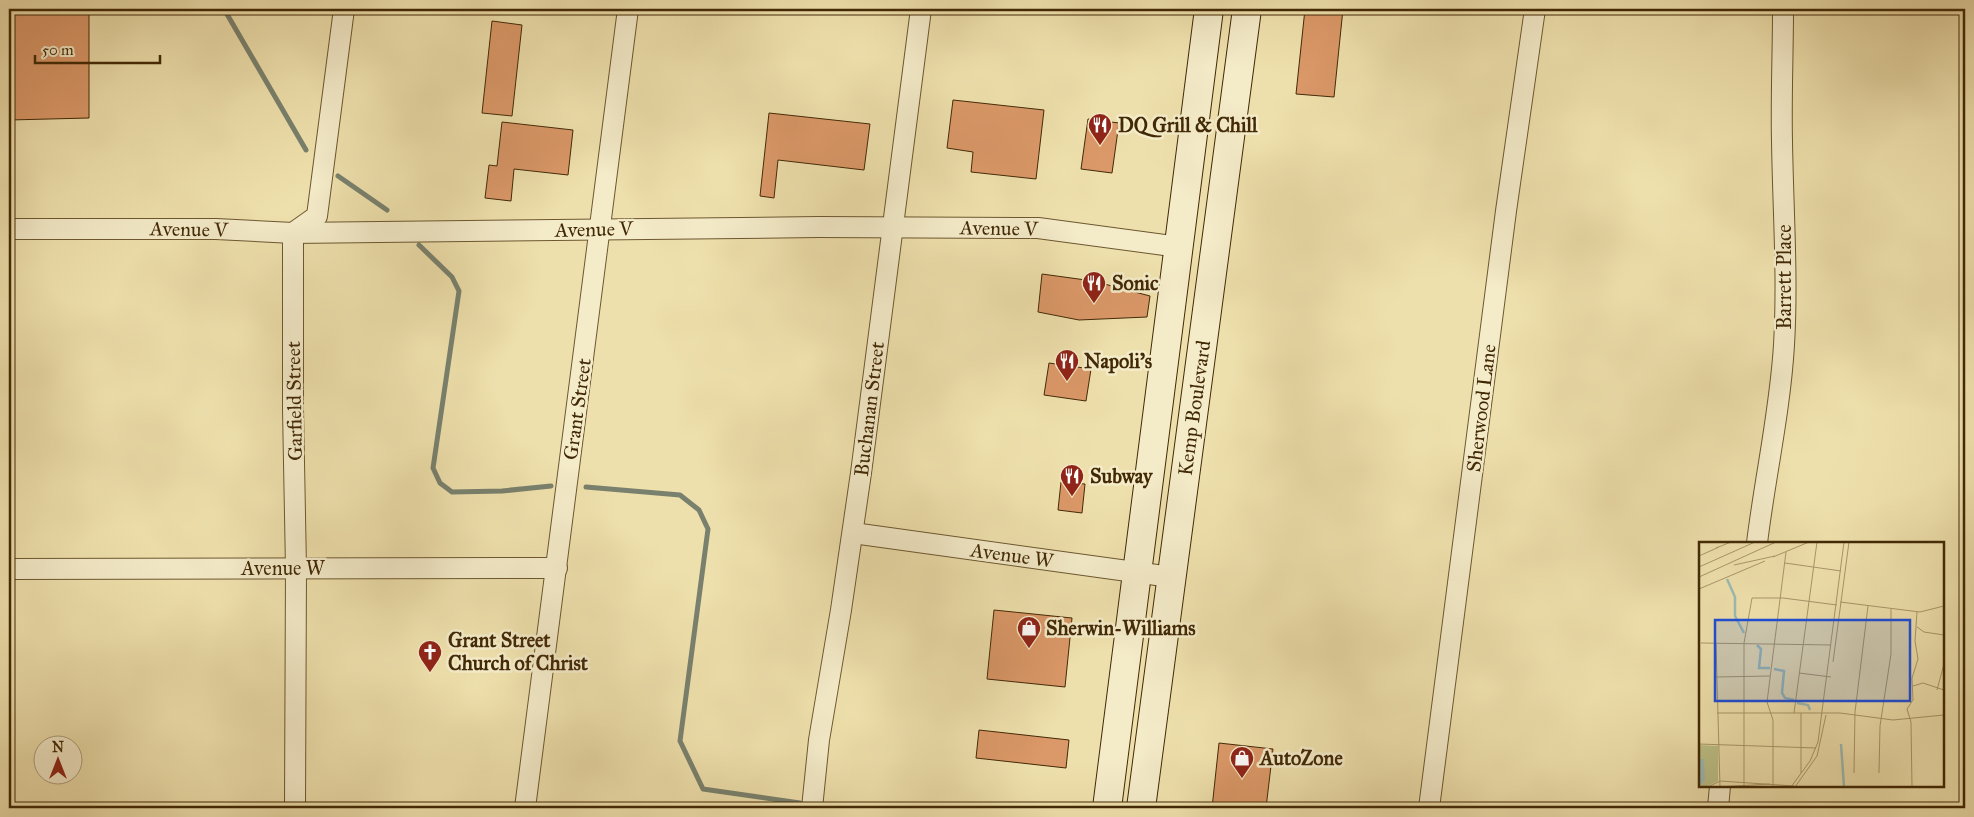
<svg xmlns="http://www.w3.org/2000/svg" width="1974" height="817" viewBox="0 0 1974 817" font-family="'IM FELL Great Primer',serif">
<rect width="100%" height="100%" fill="#eee0ac"/>
<filter id="stains"><feTurbulence type="fractalNoise" baseFrequency=".004" numOctaves="4"/><feColorMatrix values="0 0 0 0 .2 0 0 0 0 .09 0 0 0 0 .02 0 0 0 .5 -.17"/></filter>
<radialGradient id="worn" r=".72"><stop offset=".6" stop-color="#630" stop-opacity="0"/><stop offset="1" stop-color="#630" stop-opacity=".3"/></radialGradient>
<g fill="none" stroke-linecap="round" stroke-linejoin="round">
<!-- stream -->
<g stroke="#79816e" stroke-width="5">
<polyline points="224,9 306,150"/>
<polyline points="338,176 387,210"/>
<polyline points="419,245 452,277 459,291 433,468 440,483 452,492 502,491 551,486"/>
<polyline points="586,487 680,495 699,510 708,529 680,741 703,789 800,803"/>
</g>
</g>
<!-- building -->
<g fill="#db9868" stroke="#422906">
<polygon points="9,9 89,9 89,118 9,120"/>
<polygon points="1305,9 1343,9 1334,97 1296,94"/>
<polygon points="492,21 522,25 512,116 482,113"/>
<polygon points="953,100 1044,110 1036,179 971,172 973,152 947,148"/>
<polygon points="769,113 870,124 864,170 778,160 774,198 760,196"/>
<polygon points="1088,119 1119,123 1112,173 1081,169"/>
<polygon points="502,122 573,130 568,175 514,169 511,201 485,198 489,165 497,166"/>
<polygon points="1042,274 1093,281 1150,296 1147,317 1079,320 1038,312"/>
<polygon points="1049,363 1091,369 1086,401 1044,395"/>
<polygon points="1061,482 1085,484 1082,513 1058,510"/>
<polygon points="994,610 1072,618 1065,687 987,679"/>
<polygon points="979,730 1069,740 1066,768 976,758"/>
<polygon points="1219,743 1273,749 1266,808 1212,808"/>
</g>
<g fill="none" stroke-linecap="round" stroke-linejoin="round">
<!-- street casing -->
<g stroke="#6d5730" stroke-width="22">
<g id="street">
<polyline points="9,229 216,229 293,233 819,227 1038,228 1179,247"/>
<polyline points="853,533 1171,577"/>
<path d="M 1757,543 C 1765,477 1780,412 1784,345 C 1788,277 1783,209 1782,141 C 1781,97 1783,53 1783,9"/>
<polyline points="9,569 557,568"/>
<polyline points="295,808 296,568 293,409 293,233 317,216 344,9"/>
<polyline points="525,808 628,9"/>
<polyline points="812,808 819,740 841,610 861,473 921,9"/>
<polyline points="1429,808 1506,211 1535,9"/>
<polyline points="1718,808 1720,786"/>
</g>
</g>
<!-- secondary casing -->
<g stroke="#422906" stroke-width="30">
<g id="secondary">
<polyline points="1107,808 1209,9"/>
<polyline points="1141,808 1247,9"/>
</g>
</g>
<!-- street -->
<use href="#street" stroke="#f4ebc9" stroke-width="20"/>
<!-- secondary -->
<use href="#secondary" stroke="#f4ebc9" stroke-width="28"/>
</g>
<!-- icons -->
<defs>
<g id="restaurant-pin" transform="scale(1.25)"><path d="M0 17L-7.5 6A9.5 9.5 0 1 1 7.5 6Z" fill="#8f2418" stroke="#f4ebc9"/><path d="M-5-6h1v4h1v-4h1v4h1v-4h1v5L-1.5 .5V6h-2V.5L-5-1ZM5-6V6H3V1.5H1.5Q1.5-4 5-6Z" fill="#fff"/></g>
<g id="shop-pin" transform="scale(1.25)"><path d="M0 17L-7.5 6A9.5 9.5 0 1 1 7.5 6Z" fill="#8f2418" stroke="#f4ebc9"/><path d="M-5-2.5h2.3a2.7 3.5 0 0 1 5.4 0H5L5.5 6h-11ZM-1.5-2.5h3a1.5 2.3 0 0 0-3 0Z" fill="#fff"/></g>
<g id="church-pin" transform="scale(1.25)"><path d="M0 17L-7.5 6A9.5 9.5 0 1 1 7.5 6Z" fill="#8f2418" stroke="#f4ebc9"/><path d="M-1.2-6h2.4v3.5h3.3v2.4h-3.3V6h-2.4V-.1h-3.3v-2.4h3.3Z" fill="#fff"/></g>
</defs>
<g fill-rule="evenodd">
<use href="#restaurant-pin" x="1100" y="125"/>
<use href="#restaurant-pin" x="1094" y="283"/>
<use href="#restaurant-pin" x="1067" y="361"/>
<use href="#restaurant-pin" x="1072" y="476"/>
<use href="#shop-pin" x="1029" y="628"/>
<use href="#church-pin" x="430" y="652"/>
<use href="#shop-pin" x="1242" y="758"/>
</g>
<g text-anchor="middle" stroke-width="5" stroke-linejoin="round" paint-order="stroke">
<!-- poi labels -->
<g font-size="20" font-weight="bold" fill="#422906" stroke="#f4ebc9" text-anchor="start">
<text x="1118" y="132">DQ Grill &amp; Chill</text>
<text x="1112" y="290">Sonic</text>
<text x="1084" y="368">Napoli's</text>
<text x="1090" y="483">Subway</text>
<text x="1046" y="635">Sherwin-Williams</text>
<text x="448" y="647">Grant Street<tspan x="448" dy="23">Church of Christ</tspan></text>
<text x="1260" y="765">AutoZone</text>
</g>
<!-- street labels -->
<g font-size="20" fill="#422906" stroke="#f4ebc9">
<text transform="translate(999 228) rotate(1)" y="7">Avenue V</text>
<text transform="translate(189 229) rotate(1)" y="7">Avenue V</text>
<text transform="translate(594 229) rotate(-1)" y="7">Avenue V</text>
<text transform="translate(1784 277) rotate(-90)" y="7">Barrett Place</text>
<text transform="translate(294 401) rotate(-91)" y="7">Garfield Street</text>
<text transform="translate(1194 408) rotate(-82)" y="7">Kemp Boulevard</text>
<text transform="translate(1481 408) rotate(-83)" y="7">Sherwood Lane</text>
<text transform="translate(577 409) rotate(-82)" y="7">Grant Street</text>
<text transform="translate(869 409) rotate(-83)" y="7">Buchanan Street</text>
<text transform="translate(1012 555) rotate(8)" y="7">Avenue W</text>
<text x="283" y="575">Avenue W</text>
</g>
</g>
<!-- overview -->
<g transform="translate(1699 542)">
<rect width="245" height="245" fill="#eee0ac"/>
<path d="M 0,203 L 19,204 L 19,239 L 7,245 L 0,245 Z" fill="#bcc187"/>
<path d="M 0,217 L 5,217 L 6,239 L 0,244 Z" fill="#9dbbb4"/>
<path fill="none" stroke="#9dbbb4" stroke-width="2.5" d="M 28,37 L 36,55 L 36,74 L 45,91M 58,103 L 62,107 L 60,126 L 71,126M 75,127 L 85,129 L 83,151 L 86,156 L 95,158M 98,161 L 109,163 L 111,168M 142,202 L 145,245"/>
<path fill="none" stroke="#a9976a" stroke-width="1" d="M 17,6 L 32,0M 0,14 L 20,5M 74,15 L 110,0M 86,21 L 142,29M 35,23 L 76,14M 0,25 L 56,0M 0,35 L 77,0M 0,47 L 66,19M 141,60 L 221,70 L 245,64M 218,85 L 225,90 L 245,93M 2,101 L 132,103M 17,101 L 21,245M 134,120 L 150,0M 100,131 L 132,135M 17,135 L 71,134M 214,144 L 224,141 L 245,148M 238,148 L 245,122M 18,171 L 141,171 L 194,178 L 245,173M 95,171 L 118,0M 0,202 L 117,206M 102,231 L 102,171M 155,231 L 156,170 L 169,64M 180,231 L 181,184 L 192,112 L 192,67M 9,245 L 21,239 L 95,244M 19,245 L 71,242M 45,245 L 45,101 L 53,56 L 84,56 L 138,63M 74,245 L 74,178 L 68,160 L 87,10M 92,245 L 111,219 L 119,200 L 145,0M 96,245 L 118,214 L 127,173M 213,245 L 212,180 L 208,167 L 214,158 L 213,136 L 219,117 L 216,99 L 218,70"/>
<path fill="#1d4ed8" fill-opacity="0.15" stroke="#1d4ed8" stroke-width="2.5" d="M 16,78 L 211,78 L 211,159 L 16,159 Z"/>
<rect width="245" height="245" fill="none" stroke="#422906" stroke-width="2.5"/>
</g>
<!-- margin -->
<rect width="1974" height="817" fill="none" stroke="#eee0ac" stroke-width="30"/>
<rect x="10" y="10" width="1954" height="797" fill="none" stroke="#422906" stroke-width="2.5"/>
<rect x="15" y="15" width="1944" height="787" fill="none" stroke="#422906"/>
<!-- north arrow -->
<g transform="translate(58 760)"><circle r="24" fill="#f4ebc9" stroke="#ad9d7b"/>
<path d="M0-4L9 19L0 12L-9 19Z" fill="#8f2418"/>
<text y="-8" font-size="14" font-weight="bold" text-anchor="middle" fill="#422906">N</text>
</g>
<!-- scale -->
<path d="M35 55v8h125v-8" fill="none" stroke="#422906" stroke-width="2.5"/>
<text x="42" y="55" font-size="15" fill="#422906" stroke="#f4ebc9" stroke-width="4" paint-order="stroke">50 m</text>
<rect width="100%" height="100%" filter="url(#stains)"/>
<rect width="100%" height="100%" fill="url(#worn)"/>
</svg>
